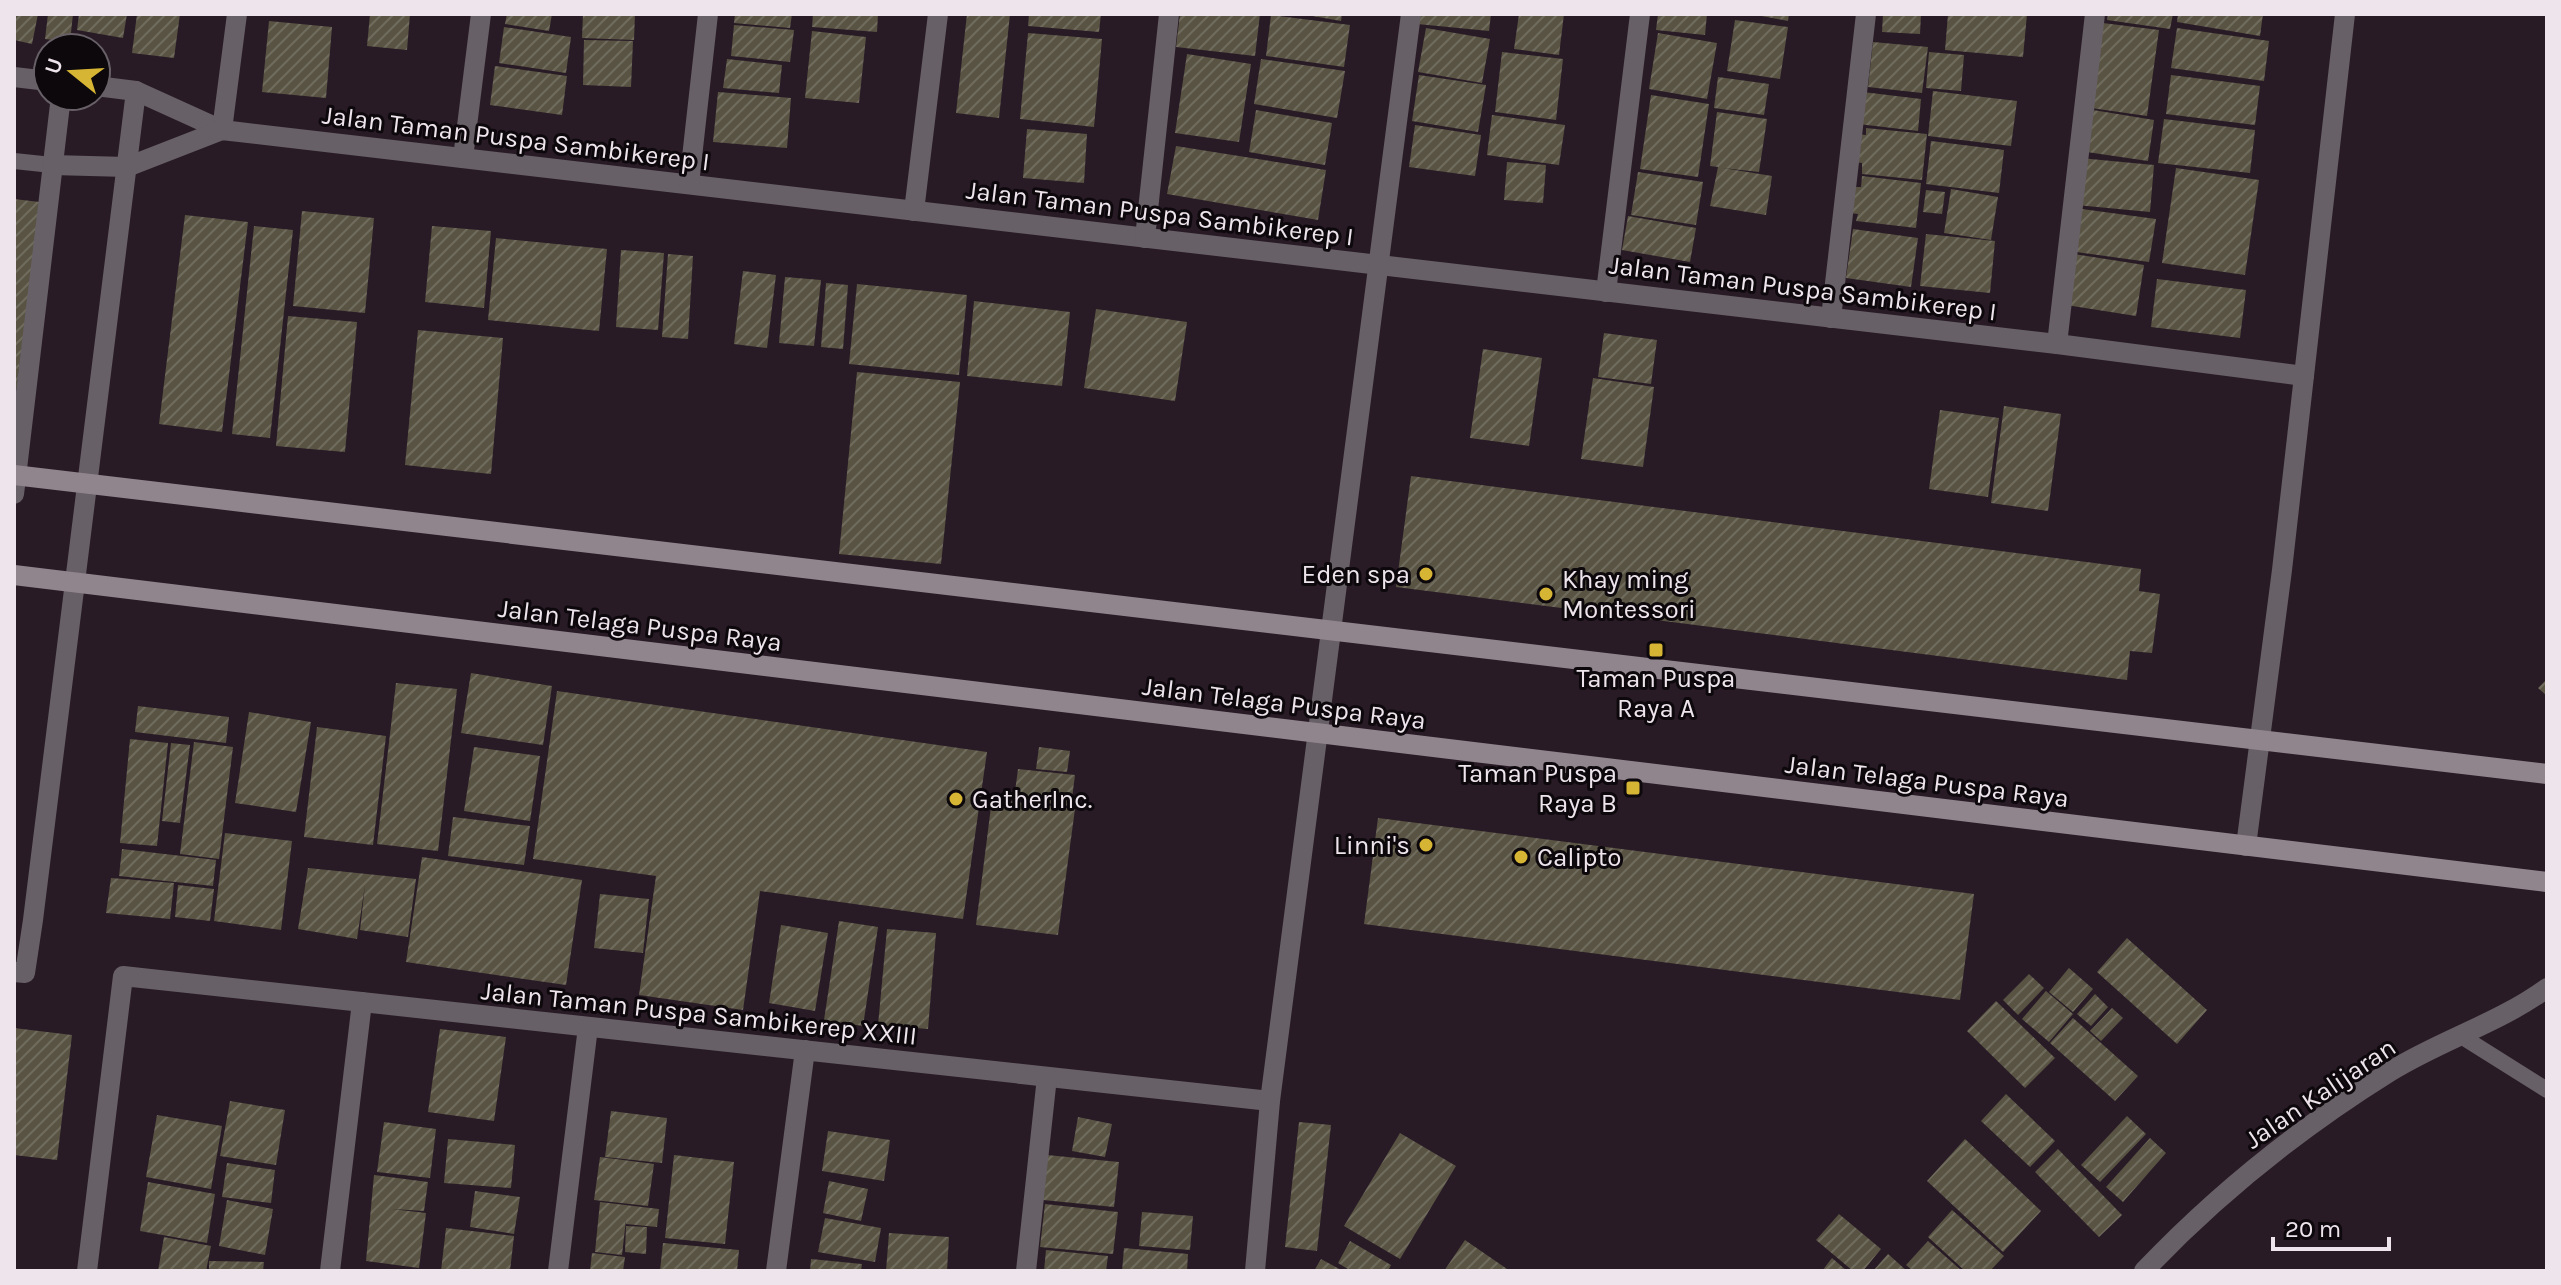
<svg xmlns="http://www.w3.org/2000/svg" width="2561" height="1285" viewBox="0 0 2561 1285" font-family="Karla,sans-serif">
<defs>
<pattern id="building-hatch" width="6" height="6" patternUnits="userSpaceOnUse" patternTransform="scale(2)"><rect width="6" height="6" fill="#585342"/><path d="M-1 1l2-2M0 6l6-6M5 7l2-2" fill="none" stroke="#706c5d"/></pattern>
</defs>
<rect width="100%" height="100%" fill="#281b26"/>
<!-- building -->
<g fill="url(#building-hatch)">
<polygon points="14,14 38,14 32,44 14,40"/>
<polygon points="48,14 73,14 70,42 45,39"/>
<polygon points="79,14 127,14 123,38 77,30"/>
<polygon points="137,14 180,14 174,58 132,53"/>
<polygon points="370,14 410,14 407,50 367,46"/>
<polygon points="507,14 552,14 549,31 505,24"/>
<polygon points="583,14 635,14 634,40 582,38"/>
<polygon points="735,14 792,14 790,28 734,23"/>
<polygon points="813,14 878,14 877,32 812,27"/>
<polygon points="967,14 1010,14 999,118 956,113"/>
<polygon points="1029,14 1101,14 1099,32 1028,26"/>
<polygon points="1180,14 1260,14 1255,56 1176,47"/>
<polygon points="1301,14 1342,14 1341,21"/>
<polygon points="1418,14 1491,14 1489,31 1417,24"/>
<polygon points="1519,14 1564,14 1559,55 1514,49"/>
<polygon points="1658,14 1707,14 1705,35 1656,30"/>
<polygon points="1751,14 1789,14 1788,21"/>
<polygon points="1883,14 1921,14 1920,34 1882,32"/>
<polygon points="1948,14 2027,14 2023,57 1945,50"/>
<polygon points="2108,14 2173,14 2170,29 2107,20"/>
<polygon points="2178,14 2263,14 2260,36 2177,22"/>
<polygon points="1271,15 1350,25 1344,67 1266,56"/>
<polygon points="1735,20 1788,27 1780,79 1727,71"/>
<polygon points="269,21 332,27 326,98 262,92"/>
<polygon points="2103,23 2159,30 2147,116 2091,108"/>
<polygon points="734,25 794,30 790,62 731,56"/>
<polygon points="504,27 571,37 566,73 499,63"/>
<polygon points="1426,28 1490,39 1482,83 1418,72"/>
<polygon points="2177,28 2269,41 2264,81 2171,68"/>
<polygon points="812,31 866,37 859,103 805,98"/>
<polygon points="1028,33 1102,39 1094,127 1020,119"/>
<polygon points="1658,33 1717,43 1707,99 1649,89"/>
<polygon points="584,40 633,41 631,87 583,85"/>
<polygon points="1873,42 1928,47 1922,93 1868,87"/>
<polygon points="1502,52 1563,59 1556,120 1495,112"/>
<polygon points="1929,52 1964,55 1961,91 1926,88"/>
<polygon points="1187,54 1251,64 1239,142 1175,133"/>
<polygon points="727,59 782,65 779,93 723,88"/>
<polygon points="1261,59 1345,71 1337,118 1254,104"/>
<polygon points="495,66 567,76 562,115 490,105"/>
<polygon points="1419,75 1486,85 1478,132 1412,121"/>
<polygon points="2171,75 2260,86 2255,125 2166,114"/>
<polygon points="1718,77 1769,84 1764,115 1714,108"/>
<polygon points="1933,91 2017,101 2011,146 1928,136"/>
<polygon points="718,92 791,98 787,148 713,142"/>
<polygon points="1863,92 1921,99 1918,131 1858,124"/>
<polygon points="1651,95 1709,104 1698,177 1640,169"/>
<polygon points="2087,109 2154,120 2148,161 2080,151"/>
<polygon points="1256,110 1332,123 1325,165 1249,152"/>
<polygon points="1717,112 1767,119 1759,172 1723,168 1772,176 1766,215 1710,206 1718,167 1710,166"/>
<polygon points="1492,115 1565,125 1559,165 1487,155"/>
<polygon points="2164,119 2255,130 2250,173 2158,163"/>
<polygon points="1415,125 1481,135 1475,176 1409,167"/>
<polygon points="1866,128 1927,134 1922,180 1862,174 1862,163 1854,162 1857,134 1866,135"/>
<polygon points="1027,129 1087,134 1084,183 1023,178"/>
<polygon points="1931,141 2004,150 1999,193 1926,184"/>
<polygon points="1176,146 1326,170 1318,220 1167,194"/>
<polygon points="2080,158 2154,165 2150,212 2076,205"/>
<polygon points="1507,162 1546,165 1543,203 1504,200"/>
<polygon points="2176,168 2259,180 2245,275 2162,263"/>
<polygon points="1638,172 1703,182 1696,225 1631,215"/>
<polygon points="1862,176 1921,183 1916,228 1856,221 1858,214 1849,213 1851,187 1861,187"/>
<polygon points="1951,189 1998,197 1991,240 1944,233"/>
<polygon points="1926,190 1945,192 1942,214 1923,212"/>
<polygon points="14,199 40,202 14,409"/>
<polygon points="2082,209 2156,219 2149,262 2076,252"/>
<polygon points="302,211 374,218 365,313 293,306"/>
<polygon points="185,215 248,222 222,432 159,424"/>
<polygon points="1628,216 1696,228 1690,262 1622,250"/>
<polygon points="254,226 293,230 270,438 232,434"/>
<polygon points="432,226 491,231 484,308 425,302"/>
<polygon points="1853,229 1918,238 1911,287 1846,278"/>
<polygon points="1926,234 1995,241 1990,293 1920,286"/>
<polygon points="496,238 607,249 599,331 488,320"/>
<polygon points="621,250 664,253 658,330 616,327"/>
<polygon points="668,254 693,256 688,339 662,337"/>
<polygon points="2074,254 2144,265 2136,316 2066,305"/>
<polygon points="743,271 776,275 767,348 734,344"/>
<polygon points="785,277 821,280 814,346 779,343"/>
<polygon points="2157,279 2246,290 2240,338 2151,327"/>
<polygon points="826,283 848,285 843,349 821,347"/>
<polygon points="857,284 967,295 959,375 849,364"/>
<polygon points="974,301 1070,312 1062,386 967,376"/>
<polygon points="1096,309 1187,322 1175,401 1084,388"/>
<polygon points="288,316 357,322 345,452 276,446"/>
<polygon points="418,330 503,338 491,474 405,465"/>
<polygon points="1604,333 1657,340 1651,384 1598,377"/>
<polygon points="1483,349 1542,358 1529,446 1470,438"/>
<polygon points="857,372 960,382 941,564 839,554"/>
<polygon points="1593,378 1654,387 1643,467 1581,459"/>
<polygon points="2004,406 2061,414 2048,511 1991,503"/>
<polygon points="1940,410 1999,418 1988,497 1929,489"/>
<polygon points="1411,476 2141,569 2139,591 2160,594 2152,653 2130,651 2127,680 1396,587"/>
<polygon points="471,673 552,686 543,745 461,733"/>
<polygon points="2547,679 2547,696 2538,688"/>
<polygon points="396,683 457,689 438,851 377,844"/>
<polygon points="557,691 987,752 963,919 760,891 743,1010 639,995 656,876 533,859"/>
<polygon points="138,706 229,717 226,743 135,732"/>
<polygon points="249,712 311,722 296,812 235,803"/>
<polygon points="317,727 386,736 373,845 304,837"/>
<polygon points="130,739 168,743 157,846 120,843"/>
<polygon points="194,742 233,747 219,859 180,854"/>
<polygon points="171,743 190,745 180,823 162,821"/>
<polygon points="474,747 540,756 530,821 464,811"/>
<polygon points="1039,747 1070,751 1067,772 1036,769"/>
<polygon points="1018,769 1075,775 1071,806 1014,799"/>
<polygon points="992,799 1075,809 1058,935 976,925"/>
<polygon points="453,817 530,826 524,865 448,856"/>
<polygon points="1378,818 1974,894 1960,1000 1364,924"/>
<polygon points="225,833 292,841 281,930 214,921"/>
<polygon points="122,849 216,860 213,886 119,876"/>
<polygon points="422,857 582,880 566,985 406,962"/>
<polygon points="308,868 416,879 408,937 360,930 365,885 357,939 298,929"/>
<polygon points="111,878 174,883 170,919 106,913"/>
<polygon points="178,885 214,889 210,921 175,917"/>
<polygon points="600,894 649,899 643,953 594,948"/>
<polygon points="839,921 878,927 863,1026 824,1020"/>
<polygon points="781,925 828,933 815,1011 769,1003"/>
<polygon points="887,929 936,933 928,1029 878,1025"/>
<polygon points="2127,938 2207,1010 2177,1044 2097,972"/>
<polygon points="2069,968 2093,989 2073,1012 2049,992"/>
<polygon points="2029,974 2044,988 2018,1015 2003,1000"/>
<polygon points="2046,991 2073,1014 2049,1042 2022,1019"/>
<polygon points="2095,994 2108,1007 2091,1026 2077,1014"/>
<polygon points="1996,1001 2055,1058 2025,1088 1967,1031"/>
<polygon points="2112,1008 2123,1018 2101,1041 2090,1031"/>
<polygon points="2073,1018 2138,1076 2115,1101 2050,1043"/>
<polygon points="14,1028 72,1035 57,1160 14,1155"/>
<polygon points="440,1029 506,1037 494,1121 428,1112"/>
<polygon points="2006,1094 2055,1141 2030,1167 1981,1121"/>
<polygon points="230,1101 285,1110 276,1165 220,1156"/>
<polygon points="611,1111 667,1118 662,1163 605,1157"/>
<polygon points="157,1115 222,1126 211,1189 146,1177"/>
<polygon points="2127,1116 2146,1134 2100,1182 2081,1165"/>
<polygon points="1078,1117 1112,1124 1105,1157 1072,1151"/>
<polygon points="384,1122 436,1129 430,1178 377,1172"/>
<polygon points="1299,1122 1331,1125 1317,1251 1285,1247"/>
<polygon points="828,1131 890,1140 884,1181 822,1171"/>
<polygon points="1400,1133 1456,1166 1400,1259 1344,1226"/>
<polygon points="2150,1138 2166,1153 2123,1202 2106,1187"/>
<polygon points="448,1139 515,1145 511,1188 444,1183"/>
<polygon points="1965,1139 2041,1211 2003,1252 1927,1181"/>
<polygon points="2058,1149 2122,1215 2099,1237 2035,1172"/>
<polygon points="674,1155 734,1162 725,1244 665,1238"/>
<polygon points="1047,1155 1119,1162 1114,1207 1043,1200"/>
<polygon points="600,1157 654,1164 648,1206 594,1200"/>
<polygon points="227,1163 275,1170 271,1203 222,1197"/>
<polygon points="374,1175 428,1182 424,1211 392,1209 426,1213 419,1268 366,1261"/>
<polygon points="829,1181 868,1189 861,1221 823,1213"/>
<polygon points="148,1182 215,1194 207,1243 140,1231"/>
<polygon points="475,1191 520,1197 514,1234 470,1227"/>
<polygon points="227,1200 273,1209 265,1255 219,1246"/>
<polygon points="600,1202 659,1209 657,1227 626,1224 626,1220 622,1255 595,1252"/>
<polygon points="1045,1204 1118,1212 1113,1254 1040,1247"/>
<polygon points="1952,1210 2004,1256 1990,1271 1965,1271 1928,1237"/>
<polygon points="1142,1212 1193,1216 1190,1250 1139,1246"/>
<polygon points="1839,1214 1881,1249 1863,1271 1853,1271 1816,1240"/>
<polygon points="825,1218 881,1228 875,1262 818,1252"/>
<polygon points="626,1226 647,1227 646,1254 625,1252"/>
<polygon points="446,1228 514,1236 510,1271 441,1271"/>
<polygon points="889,1233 949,1237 947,1271 886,1271"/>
<polygon points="164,1237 211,1246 206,1271 158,1271"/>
<polygon points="1465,1240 1510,1271 1444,1271"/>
<polygon points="1350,1241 1391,1265 1388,1271 1351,1271 1338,1263"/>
<polygon points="1928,1241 1962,1271 1913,1271 1906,1265"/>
<polygon points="663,1243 739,1250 737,1271 660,1271"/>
<polygon points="1124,1248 1188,1254 1187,1271 1122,1271"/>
<polygon points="1046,1250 1108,1256 1106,1271 1044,1271"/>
<polygon points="592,1253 625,1257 623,1271 590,1271"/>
<polygon points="1888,1254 1907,1271 1873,1271"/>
<polygon points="1832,1258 1847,1271 1822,1271"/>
<polygon points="811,1259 862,1264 861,1271 810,1271"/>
<polygon points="1321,1259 1343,1271 1314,1271"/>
<polygon points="209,1261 264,1262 263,1271 209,1271"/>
</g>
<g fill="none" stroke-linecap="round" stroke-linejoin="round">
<!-- lane -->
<g stroke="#676066" stroke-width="16">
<polyline points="14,161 52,165"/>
<polyline points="2461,1036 2547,1090"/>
</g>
<!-- street -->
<g stroke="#676066" stroke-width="20">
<polyline points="14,77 48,81"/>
<polyline points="96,86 136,91 222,130"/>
<polyline points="222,130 237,14"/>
<polyline points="463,158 481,14"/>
<polyline points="52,165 127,167 222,130 2057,344 2304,376"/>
<polyline points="689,184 708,14"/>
<polyline points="914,211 938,14"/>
<polyline points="1145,238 1169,14"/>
<polyline points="1606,292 1640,14"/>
<polyline points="1831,318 1866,14"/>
<polyline points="2057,344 2095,14"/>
<polyline points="14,494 61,96"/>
<polyline points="2246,846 2282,570 2345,14"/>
<polyline points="14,972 25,973 33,920 136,91"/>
<polyline points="87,1271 123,976 1270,1101"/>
<polyline points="330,1271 362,1002"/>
<polyline points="558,1271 588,1027"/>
<polyline points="776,1271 805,1050"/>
<polyline points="1026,1271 1047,1077"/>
<polyline points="1255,1271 1270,1101 1411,14"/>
<path d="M 2144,1271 C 2217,1194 2301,1127 2391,1071 C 2441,1040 2499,1023 2547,988"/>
</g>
<!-- secondary -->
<g stroke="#90848d" stroke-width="20">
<polyline points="14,475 2547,774"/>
<polyline points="14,575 2547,882"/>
</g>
</g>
<!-- markers -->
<g fill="#d6b534" stroke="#0d080c" stroke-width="3">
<circle cx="1426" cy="574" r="8"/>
<circle cx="1546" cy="594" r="8"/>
<rect x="1648" y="642" width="16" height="16" rx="4"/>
<rect x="1625" y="780" width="16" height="16" rx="4"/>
<circle cx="956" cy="799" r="8"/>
<circle cx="1426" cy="845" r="8"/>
<circle cx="1521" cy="857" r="8"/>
</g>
<g text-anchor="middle" stroke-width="6" stroke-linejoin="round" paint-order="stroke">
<!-- street labels -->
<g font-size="26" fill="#eee5ec" stroke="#0d080c">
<text transform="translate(516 138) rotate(7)" y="9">Jalan Taman Puspa Sambikerep I</text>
<text transform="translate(1160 213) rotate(7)" y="9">Jalan Taman Puspa Sambikerep I</text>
<text transform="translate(1803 288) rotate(7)" y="9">Jalan Taman Puspa Sambikerep I</text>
<text transform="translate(640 625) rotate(7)" y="9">Jalan Telaga Puspa Raya</text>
<text transform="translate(1284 703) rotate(7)" y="9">Jalan Telaga Puspa Raya</text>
<text transform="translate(1927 781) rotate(7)" y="9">Jalan Telaga Puspa Raya</text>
<text transform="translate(699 1013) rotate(6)" y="9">Jalan Taman Puspa Sambikerep XXIII</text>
<text transform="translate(2320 1093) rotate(-34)" y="9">Jalan Kalijaran</text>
</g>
<!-- poi labels -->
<g font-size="26" fill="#eee5ec" stroke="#0d080c" text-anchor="end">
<text x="1410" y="583">Eden spa</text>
<text x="1562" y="588" text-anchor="start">Khay ming<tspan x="1562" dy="30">Montessori</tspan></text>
<text x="1656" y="687" text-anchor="middle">Taman Puspa<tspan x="1656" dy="30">Raya A</tspan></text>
<text x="1617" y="782">Taman Puspa<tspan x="1617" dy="30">Raya B</tspan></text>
<text x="972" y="808" text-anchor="start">GatherInc.</text>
<text x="1410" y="854">Linni's</text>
<text x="1537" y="866" text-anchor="start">Calipto</text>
</g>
</g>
<!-- border -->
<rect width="2561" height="1285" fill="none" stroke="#eee5ec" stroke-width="32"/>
<!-- north arrow -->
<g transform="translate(72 72) rotate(288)"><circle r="38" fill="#0d080c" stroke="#676066" stroke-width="2"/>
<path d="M0-6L14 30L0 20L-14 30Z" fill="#d6b534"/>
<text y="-12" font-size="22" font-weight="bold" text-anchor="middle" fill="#eee5ec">U</text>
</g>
<!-- scale -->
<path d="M2273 1237v12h116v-12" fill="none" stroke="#eee5ec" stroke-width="4"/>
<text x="2285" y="1237" font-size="24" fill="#eee5ec" stroke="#0d080c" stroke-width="6" paint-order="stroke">20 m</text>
</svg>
